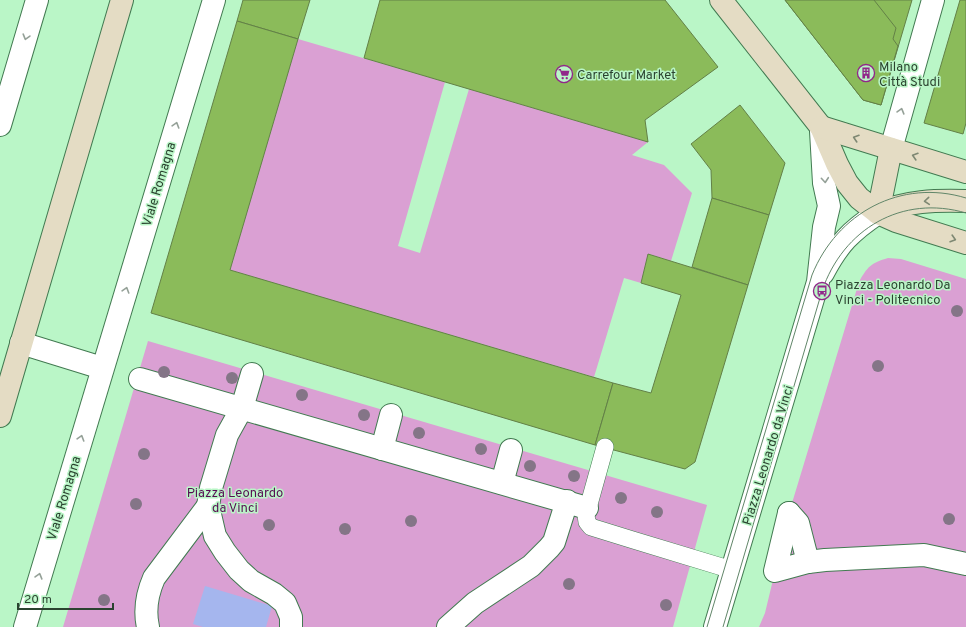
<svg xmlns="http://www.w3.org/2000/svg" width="966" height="627" viewBox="0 0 966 627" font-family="Overpass,sans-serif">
<rect width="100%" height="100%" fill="#baf6c7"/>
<!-- green -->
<g fill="#daa0d3">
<polygon points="298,39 445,82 398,246 420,253 469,89 648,142 632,155 664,165 692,193 671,261 649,254 641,283 624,278 594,377 230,270"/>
<path d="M 888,258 L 901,259 L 966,279 L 966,627 L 759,627 L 765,613 L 789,513 L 859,282 C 867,267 871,263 888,258 Z"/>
<polygon points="148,341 707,505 673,627 63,627"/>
</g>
<!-- water -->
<polygon fill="#a5b6ee" points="205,586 272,606 266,627 203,627 193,624"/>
<!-- building -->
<g fill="#8bbb5a" stroke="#638047">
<polygon points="243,0 310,0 298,39 237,21"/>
<polygon points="380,0 665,0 718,67 645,120 648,142 364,58"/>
<polygon points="785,0 912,0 881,105 863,100"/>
<polygon points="785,0 874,0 896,28 893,39 898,46 881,105 863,100"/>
<polygon points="960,0 966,0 966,123 963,134 924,123"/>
<polygon points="237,21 298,39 230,270 613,383 595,445 151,313"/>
<polygon points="740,105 785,163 769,215 712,198 711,170 691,144"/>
<polygon points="712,198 769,215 748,285 692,267"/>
<polygon points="648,254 748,285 695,462 685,469 595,445 613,383 651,393 681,295 641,283"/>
</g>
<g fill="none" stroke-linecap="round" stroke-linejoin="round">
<!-- lane casing -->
<g stroke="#427a51" stroke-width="18">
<polyline id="lane" points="605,447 586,515 587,522 591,527 633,540 732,570"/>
</g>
<!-- street casing -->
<g stroke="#427a51" stroke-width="24">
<g id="street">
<polyline points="0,125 37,0"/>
<polyline points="891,149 933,0"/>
<path d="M 823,273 C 838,244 851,231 878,213"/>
<polyline points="21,343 102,368"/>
<polyline points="252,374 242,408 227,435 211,488 208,506 215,536 225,552 239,570 251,581 274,594 285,603 291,617 291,627"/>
<polyline points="140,379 587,508"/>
<polyline points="382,449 391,415"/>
<polyline points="502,483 511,450"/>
<polyline points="789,513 775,571 808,562 825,560 924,555 966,564"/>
<polyline points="789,513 798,523 808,562"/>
<polyline points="25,627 214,0"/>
<path d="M 148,627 C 144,609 147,594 154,578 L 208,506"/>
<polyline points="448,627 475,603 531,566 549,548 554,542 567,501"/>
<polyline points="715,627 818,282 824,227 829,206 824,183 821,131"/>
</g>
</g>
<!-- secondary casing -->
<g stroke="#427a51" stroke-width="24">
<g id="secondary">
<polyline points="721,0 821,127 837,164 847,183 859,198 878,213 896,221 966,243"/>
<polyline points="821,127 966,172"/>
<path d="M 878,213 C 908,201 934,200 966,201"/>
<polyline points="878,213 891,149"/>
<polyline points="0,416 122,0"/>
</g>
</g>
<!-- lane -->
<use href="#lane" stroke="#fff" stroke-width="17"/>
<!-- street -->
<use href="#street" stroke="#fff" stroke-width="22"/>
<!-- secondary -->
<use href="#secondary" stroke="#e4dcc4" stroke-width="22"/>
<!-- tram -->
<g stroke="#618669" stroke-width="1">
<path d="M 707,627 L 812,275 C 837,213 901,178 966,198"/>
<path d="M 723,627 L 822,291 C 843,229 902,194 966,213"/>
</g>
</g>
<!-- trees -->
<g fill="#847587">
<circle cx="957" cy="311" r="6"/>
<circle cx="878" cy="366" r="6"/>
<circle cx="164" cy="372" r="6"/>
<circle cx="232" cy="378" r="6"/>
<circle cx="302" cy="395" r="6"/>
<circle cx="364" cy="415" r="6"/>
<circle cx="419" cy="433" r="6"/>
<circle cx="481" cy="449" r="6"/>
<circle cx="144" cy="454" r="6"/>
<circle cx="530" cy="466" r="6"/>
<circle cx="574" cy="476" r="6"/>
<circle cx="621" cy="498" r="6"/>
<circle cx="136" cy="504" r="6"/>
<circle cx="657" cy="512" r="6"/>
<circle cx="949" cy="519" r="6"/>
<circle cx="411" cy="521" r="6"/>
<circle cx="269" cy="525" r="6"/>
<circle cx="345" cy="529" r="6"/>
<circle cx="569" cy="584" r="6"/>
<circle cx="104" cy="600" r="6"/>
<circle cx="666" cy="605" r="6"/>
</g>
<!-- one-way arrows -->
<defs><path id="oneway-chevron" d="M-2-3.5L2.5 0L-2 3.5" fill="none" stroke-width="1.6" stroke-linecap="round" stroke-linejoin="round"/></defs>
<g stroke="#95a198">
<use href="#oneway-chevron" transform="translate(26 37) rotate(106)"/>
<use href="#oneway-chevron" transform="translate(901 111) rotate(-74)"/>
<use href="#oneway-chevron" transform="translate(176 125) rotate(-73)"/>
<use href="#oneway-chevron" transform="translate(825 180) rotate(85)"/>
<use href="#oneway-chevron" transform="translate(126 290) rotate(-73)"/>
<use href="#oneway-chevron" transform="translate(81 438) rotate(-73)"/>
<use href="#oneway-chevron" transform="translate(39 576) rotate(-74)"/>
</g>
<g stroke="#7e8873">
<use href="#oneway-chevron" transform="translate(856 138) rotate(-162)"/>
<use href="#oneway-chevron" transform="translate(915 156) rotate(-163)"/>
<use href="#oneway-chevron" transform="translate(927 201) rotate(175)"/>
<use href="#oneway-chevron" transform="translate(953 239) rotate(17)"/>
</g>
<!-- icons -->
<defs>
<g id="building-ring" transform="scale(0.9)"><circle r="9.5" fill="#baf6c7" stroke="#91278a" stroke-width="1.5"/><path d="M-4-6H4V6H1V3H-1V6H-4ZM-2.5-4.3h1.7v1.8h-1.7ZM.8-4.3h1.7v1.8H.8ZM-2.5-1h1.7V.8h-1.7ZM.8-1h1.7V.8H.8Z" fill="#91278a"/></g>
<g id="supermarket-ring" transform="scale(0.9)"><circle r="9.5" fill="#baf6c7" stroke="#91278a" stroke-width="1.5"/><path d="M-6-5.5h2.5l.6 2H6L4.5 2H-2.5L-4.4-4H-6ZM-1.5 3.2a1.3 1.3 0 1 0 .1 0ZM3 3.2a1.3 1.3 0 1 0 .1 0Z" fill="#91278a"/></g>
<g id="bus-ring" transform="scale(0.9)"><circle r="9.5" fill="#baf6c7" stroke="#91278a" stroke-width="1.5"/><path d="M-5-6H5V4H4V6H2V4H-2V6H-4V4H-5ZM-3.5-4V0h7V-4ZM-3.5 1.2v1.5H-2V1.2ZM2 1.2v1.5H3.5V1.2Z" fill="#91278a"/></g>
</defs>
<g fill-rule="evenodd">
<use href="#building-ring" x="866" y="73"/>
<use href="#supermarket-ring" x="564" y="74"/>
<use href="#bus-ring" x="822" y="291"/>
</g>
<g text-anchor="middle" stroke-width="3" stroke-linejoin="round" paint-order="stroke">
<!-- poi labels -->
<g font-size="13" fill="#2b4330" stroke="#baf6c7" text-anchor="start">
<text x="879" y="71">Milano<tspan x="879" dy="15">Città Studi</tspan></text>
<text x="577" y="79">Carrefour Market</text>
<text x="835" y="289">Piazza Leonardo Da<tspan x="835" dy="15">Vinci - Politecnico</tspan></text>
</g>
<!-- street labels -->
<g font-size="13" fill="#2b4330" stroke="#baf6c7">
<text transform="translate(158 184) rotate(-73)" y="5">Viale Romagna</text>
<text transform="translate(767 455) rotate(-73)" y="5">Piazza Leonardo da Vinci</text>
<text transform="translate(63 498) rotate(-73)" y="5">Viale Romagna</text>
</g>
<!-- park labels -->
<g font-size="13" fill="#570c53" stroke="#baf6c7">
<text x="235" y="497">Piazza Leonardo<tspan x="235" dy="15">da Vinci</tspan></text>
</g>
</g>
<!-- scale -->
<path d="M18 603v6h95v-6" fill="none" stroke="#2b4330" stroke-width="2"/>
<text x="24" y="603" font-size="12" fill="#2b4330" stroke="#baf6c7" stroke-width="3" paint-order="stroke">20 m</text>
</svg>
